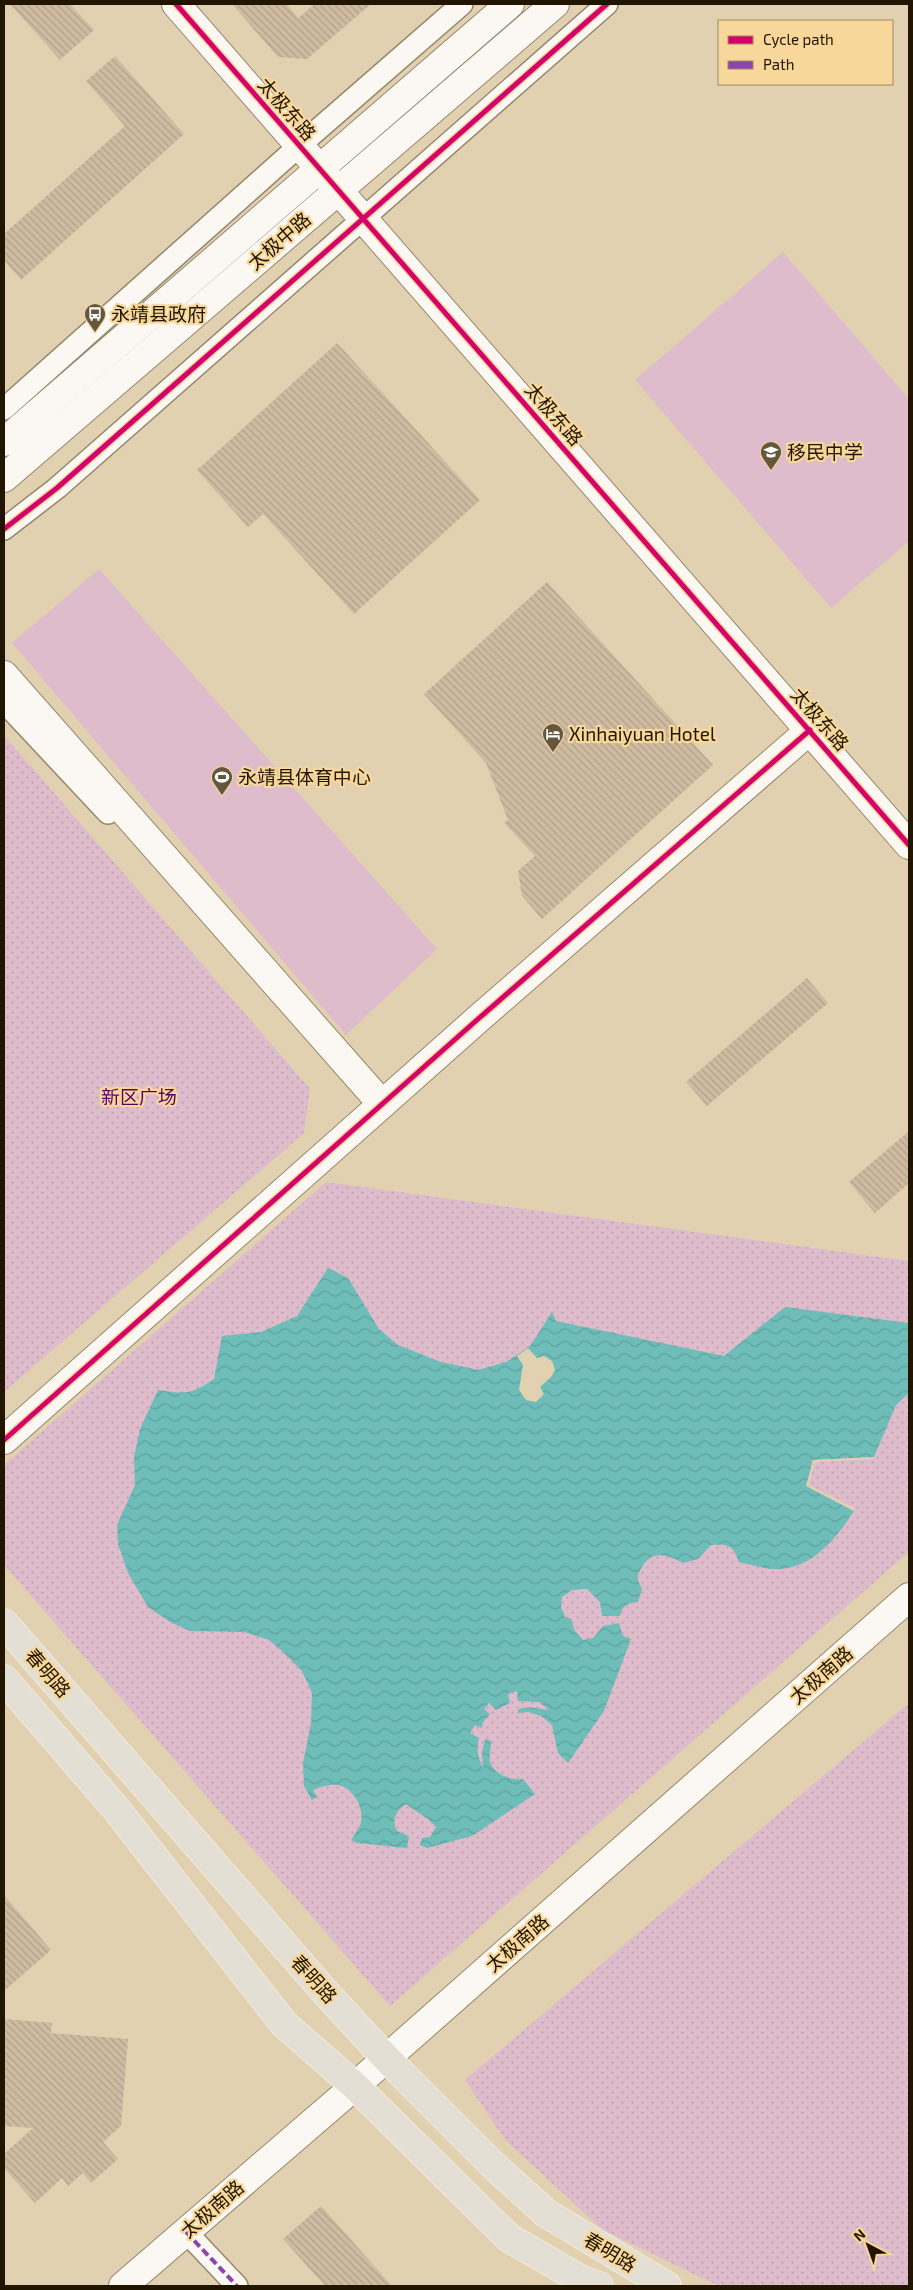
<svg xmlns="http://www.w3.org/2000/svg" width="913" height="2290" viewBox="0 0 913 2290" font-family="'Exo 2','Noto Sans SC',sans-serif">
<defs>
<pattern id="park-dots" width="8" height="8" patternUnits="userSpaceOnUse" patternTransform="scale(1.25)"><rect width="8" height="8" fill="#debccc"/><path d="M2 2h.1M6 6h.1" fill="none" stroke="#bea1ad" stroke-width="1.8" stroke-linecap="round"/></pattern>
<pattern id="water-waves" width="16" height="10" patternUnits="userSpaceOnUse" patternTransform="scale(1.25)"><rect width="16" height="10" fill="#6ebdb9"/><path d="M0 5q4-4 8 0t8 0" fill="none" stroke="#5fa29d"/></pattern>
<pattern id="building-back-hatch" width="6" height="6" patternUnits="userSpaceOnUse" patternTransform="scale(1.25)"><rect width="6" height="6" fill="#cfbba1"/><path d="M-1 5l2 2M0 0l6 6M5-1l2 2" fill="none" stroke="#b1a089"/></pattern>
</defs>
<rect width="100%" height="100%" fill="#e2d1b0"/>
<!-- green -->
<g fill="#debccc">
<polygon points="783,252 909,399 909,541 831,608 635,380"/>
<polygon points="99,569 437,949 346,1035 12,643"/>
</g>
<!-- park -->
<g fill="url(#park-dots)">
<polygon points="4,735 310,1089 304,1133 4,1392"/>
<polygon points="326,1182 909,1261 909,1552 390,2006 4,1565 4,1465"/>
<polygon points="909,1703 909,2286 719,2286 603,2230 506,2141 465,2080"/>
</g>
<!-- water -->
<path fill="url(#water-waves)" d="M 328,1268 L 348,1278 L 379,1329 L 398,1345 L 441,1362 L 478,1370 L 506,1362 L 530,1346 L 552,1312 L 556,1321 L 724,1356 L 785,1307 L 909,1323 L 909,1393 L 896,1405 L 874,1457 L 813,1460 L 807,1486 L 854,1511 C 837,1537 815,1566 781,1569 C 768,1570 752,1565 739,1562 C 733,1545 729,1544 711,1545 L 698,1559 L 683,1563 C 660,1550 646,1552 637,1578 L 642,1589 L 638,1602 C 627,1603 622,1606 620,1616 L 602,1616 L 600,1602 L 587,1589 L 572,1590 L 562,1597 L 561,1607 L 565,1617 L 571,1619 L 575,1631 L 583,1640 L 593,1638 L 603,1626 L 619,1623 L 623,1636 L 631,1639 L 604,1711 L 568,1763 L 558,1753 L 552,1725 L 541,1716 L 528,1712 L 517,1713 L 519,1709 L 528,1707 L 549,1710 L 539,1702 L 518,1701 L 517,1691 L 508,1694 L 510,1703 L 496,1710 L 489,1703 L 484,1709 L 490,1714 L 483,1722 L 482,1728 L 475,1725 L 470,1733 L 479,1738 C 476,1749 478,1758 483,1768 L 482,1753 L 485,1739 L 491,1741 C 491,1748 489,1756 490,1762 C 494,1774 511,1781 523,1779 L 535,1794 L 472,1836 L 427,1848 L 420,1845 L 422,1838 L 430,1837 L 436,1827 L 429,1820 L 406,1804 C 396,1811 391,1820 397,1831 L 409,1836 L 407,1848 L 357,1843 L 351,1840 C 354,1834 360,1828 361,1822 C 364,1807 353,1787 337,1785 C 329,1784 321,1787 313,1790 L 317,1797 L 312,1800 L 304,1786 L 303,1763 L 311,1723 L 312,1693 L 302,1671 L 283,1652 L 269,1640 L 244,1632 L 190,1631 L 170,1622 L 148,1607 L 128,1573 L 118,1544 L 117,1525 L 135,1485 L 134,1457 L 140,1429 L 158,1390 C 185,1394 191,1395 214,1379 L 222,1336 L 261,1332 L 297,1316 Z"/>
<!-- pier -->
<g fill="#e2d1b0">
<polygon points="528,1348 537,1358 544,1356 552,1361 555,1370 551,1377 540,1387 544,1394 536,1402 526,1400 519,1390 523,1365 517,1356"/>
<polygon points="874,1457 873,1459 815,1462 809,1485 855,1508 854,1511 806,1486 813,1460"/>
</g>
<!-- building -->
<g fill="url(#building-back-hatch)">
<polygon points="10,4 70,4 94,30 60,60"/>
<polygon points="232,4 287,4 298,18 315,4 371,4 307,59 278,57"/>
<polygon points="115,56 184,134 21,280 4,260 4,234 125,126 86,81"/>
<polygon points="337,343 480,500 354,614 263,514 248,527 197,470"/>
<polygon points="547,582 713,765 542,919 522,896 518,871 535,856 504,823 508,820 486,763 424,694"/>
<polygon points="807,978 828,1003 707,1106 686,1082"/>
<polygon points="909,1131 909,1183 875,1213 849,1182"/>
<polygon points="4,1895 51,1950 4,1991"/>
<polygon points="4,2019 52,2023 51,2033 128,2039 121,2126 103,2142 118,2159 91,2183 83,2173 68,2186 62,2178 35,2203 4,2168 4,2154 33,2128 4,2126"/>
<polygon points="321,2206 392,2286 325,2286 283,2239"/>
</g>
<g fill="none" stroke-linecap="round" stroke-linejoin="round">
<!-- street casing -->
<g stroke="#94876b" stroke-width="24">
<g id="street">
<polyline points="4,409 299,146 462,4"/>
<polyline points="4,529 57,488 607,4"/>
<polyline points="4,702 108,813"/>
<polyline points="186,2232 237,2286"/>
</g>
</g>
<!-- secondary casing -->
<g stroke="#94876b" stroke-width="30">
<g id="secondary">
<polyline points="176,4 909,845"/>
<polyline points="4,442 510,4"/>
<polyline points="4,478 555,4"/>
<polyline points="4,675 382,1104"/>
<polyline points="4,1440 478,1019 810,730"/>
<polyline points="123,2286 355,2086 909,1597"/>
</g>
</g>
<!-- primary casing -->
<g stroke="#f2eadb" stroke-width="30">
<g id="primary">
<polyline points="4,1623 325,1992 386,2058 496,2168 546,2213 667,2286"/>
<polyline points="4,1679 117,1810 284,2024 355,2086 509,2238 580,2279 599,2286"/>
</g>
</g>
<!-- street -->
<use href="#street" stroke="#fbf8f3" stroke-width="21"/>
<!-- secondary -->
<use href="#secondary" stroke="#fbf8f3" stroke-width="28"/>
<!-- primary -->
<use href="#primary" stroke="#e4dfd4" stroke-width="28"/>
<!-- quiet -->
<polyline stroke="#8e44ad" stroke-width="4" stroke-dasharray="8 4" stroke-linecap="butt" points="186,2232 237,2286"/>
<!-- cycleway casing -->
<g stroke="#f8d79a" stroke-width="8">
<g id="cycleway">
<polyline points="176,4 909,845"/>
<polyline points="4,529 57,488 607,4"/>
<polyline points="4,1440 478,1019 810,730"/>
</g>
</g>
<!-- cycleway -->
<use href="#cycleway" stroke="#d6006c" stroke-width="5"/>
</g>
<!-- icons -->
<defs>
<g id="bus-pin" transform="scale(1.125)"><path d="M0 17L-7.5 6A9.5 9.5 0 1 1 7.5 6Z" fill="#65573e" stroke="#f8d79a"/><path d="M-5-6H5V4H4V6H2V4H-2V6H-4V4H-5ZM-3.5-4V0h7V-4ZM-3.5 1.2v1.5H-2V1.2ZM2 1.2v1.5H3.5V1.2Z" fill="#fff"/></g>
<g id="school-pin" transform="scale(1.125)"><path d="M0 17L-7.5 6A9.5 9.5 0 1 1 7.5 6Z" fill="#65573e" stroke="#f8d79a"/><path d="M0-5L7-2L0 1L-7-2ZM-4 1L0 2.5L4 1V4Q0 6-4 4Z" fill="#fff"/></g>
<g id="hotel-pin" transform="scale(1.125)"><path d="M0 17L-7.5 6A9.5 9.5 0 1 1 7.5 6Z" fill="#65573e" stroke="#f8d79a"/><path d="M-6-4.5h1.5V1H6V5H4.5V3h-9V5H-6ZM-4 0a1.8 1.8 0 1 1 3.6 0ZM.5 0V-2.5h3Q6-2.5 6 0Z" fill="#fff"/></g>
<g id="stadium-pin" transform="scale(1.125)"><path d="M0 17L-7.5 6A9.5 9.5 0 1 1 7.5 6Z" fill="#65573e" stroke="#f8d79a"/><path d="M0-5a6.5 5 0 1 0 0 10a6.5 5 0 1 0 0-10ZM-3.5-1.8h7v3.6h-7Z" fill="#fff"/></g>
</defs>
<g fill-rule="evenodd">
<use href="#bus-pin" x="95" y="314"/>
<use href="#school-pin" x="771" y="452"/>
<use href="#hotel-pin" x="553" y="734"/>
<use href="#stadium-pin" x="222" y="777"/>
</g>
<g text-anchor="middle" stroke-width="4.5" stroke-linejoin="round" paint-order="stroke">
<!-- street labels -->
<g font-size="19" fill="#211500" stroke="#f8d79a">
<text transform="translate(287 109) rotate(49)" y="7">太极东路</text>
<text transform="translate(279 241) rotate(-41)" y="7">太极中路</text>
<text transform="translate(554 414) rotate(49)" y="7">太极东路</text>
<text transform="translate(820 719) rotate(49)" y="7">太极东路</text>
<text transform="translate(48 1673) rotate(49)" y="7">春明路</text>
<text transform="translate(821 1675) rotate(-41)" y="7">太极南路</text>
<text transform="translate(517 1943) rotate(-41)" y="7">太极南路</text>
<text transform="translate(314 1979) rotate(48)" y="7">春明路</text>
<text transform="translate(212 2209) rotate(-41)" y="7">太极南路</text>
<text transform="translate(610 2252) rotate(31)" y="7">春明路</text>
</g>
<!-- poi labels -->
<g font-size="19" fill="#211500" stroke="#f8d79a" text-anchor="start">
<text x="111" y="321">永靖县政府</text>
<text x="787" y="459">移民中学</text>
<text x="569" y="741">Xinhaiyuan Hotel</text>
<text x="238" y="784">永靖县体育中心</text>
</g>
<!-- park labels -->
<g font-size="19" fill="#5b0166" stroke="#f8d79a">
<text x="139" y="1104">新区广场</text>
</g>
</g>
<!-- border -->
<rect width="913" height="2290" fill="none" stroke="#211500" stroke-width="10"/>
<!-- legend -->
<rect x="718" y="20" width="175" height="65" fill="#f8d79a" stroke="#a2895c"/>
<rect x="728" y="36" width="25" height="8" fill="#d6006c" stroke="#a2895c"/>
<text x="763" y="45" font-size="15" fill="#211500">Cycle path</text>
<rect x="728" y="61" width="25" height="8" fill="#8e44ad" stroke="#a2895c"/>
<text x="763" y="70" font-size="15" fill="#211500">Path</text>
<!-- north arrow -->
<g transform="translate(868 2245) rotate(319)" stroke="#f8d79a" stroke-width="4" paint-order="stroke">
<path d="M0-4L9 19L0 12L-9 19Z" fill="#211500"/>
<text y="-8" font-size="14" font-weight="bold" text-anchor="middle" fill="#211500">N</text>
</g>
</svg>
